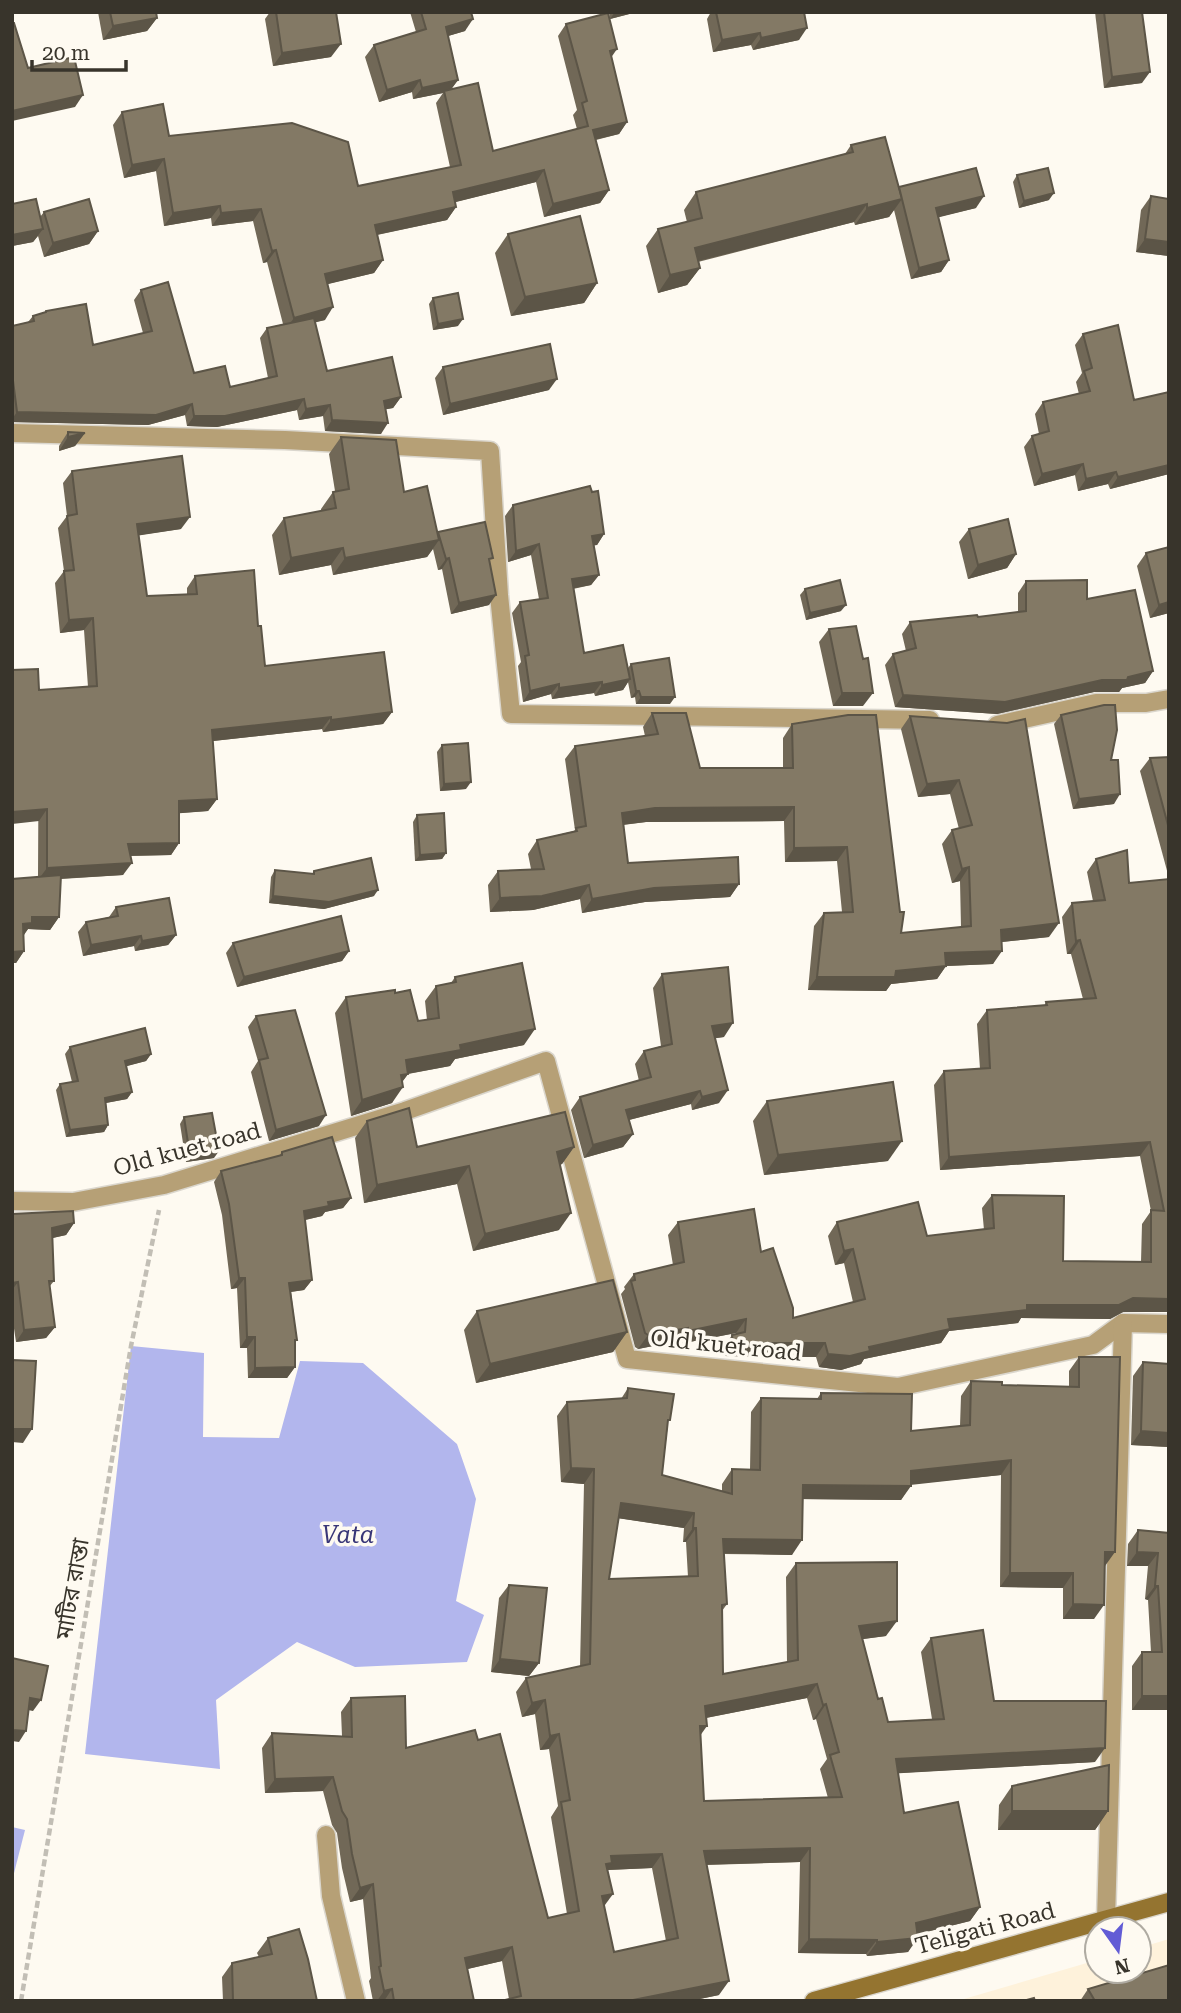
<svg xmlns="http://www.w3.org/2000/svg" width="1181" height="2013" viewBox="0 0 1181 2013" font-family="'Roboto Serif','Noto Sans Bengali',serif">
<rect width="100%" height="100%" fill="#fefaf1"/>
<!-- built -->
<polygon fill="#fef2db" points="1169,1939 1169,2001 957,2001 1097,1960 1097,1971 1139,1971 1139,1948"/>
<!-- water -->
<g fill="#b2b6ed">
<polygon points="131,1346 204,1353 203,1437 279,1438 300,1361 363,1363 457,1444 476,1499 456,1601 484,1615 467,1662 355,1667 297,1642 216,1700 220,1769 85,1754"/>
<polygon points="12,1827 25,1830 12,1881"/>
</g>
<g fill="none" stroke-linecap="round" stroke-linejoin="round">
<!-- minor casing -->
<g stroke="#dad6cd" stroke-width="21">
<g id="minor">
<polyline points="12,433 285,440 490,451 499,595 511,714 930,720"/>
<polyline points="997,725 1096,703 1146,703 1169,699"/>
<polyline points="12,1201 73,1202 164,1185 405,1111 546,1061 627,1359 898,1387 1093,1345 1123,1323 1169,1324"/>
<polyline points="326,1835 331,1896 356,2001"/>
<polyline points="1106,1920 1123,1323"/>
</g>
</g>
<!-- secondary casing -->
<g stroke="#dad6cd" stroke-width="21">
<polyline id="secondary" points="814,2001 1169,1902"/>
</g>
<!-- path -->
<polyline stroke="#c2beb5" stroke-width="4.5" stroke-dasharray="7 3.5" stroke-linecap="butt" points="21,2001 131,1346 159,1210"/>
<!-- minor -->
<use href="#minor" stroke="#b6a076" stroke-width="18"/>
<!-- secondary -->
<use href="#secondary" stroke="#947430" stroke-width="18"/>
</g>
<!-- wall -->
<g fill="#716857" fill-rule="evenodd">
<polygon points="98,12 156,12 157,18 147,31 103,40"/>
<polygon points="270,12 336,12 331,57 273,66 265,19"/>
<polygon points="410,12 471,12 465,31 448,36 458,80 451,89 493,151 577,129 573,115 577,110 558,36 566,24 611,57 627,122 619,134 596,140 609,190 600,203 544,217 536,182 455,202 456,207 447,220 377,235 383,260 374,273 327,284 325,320 315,322 327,371 401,397 393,408 386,409 381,434 325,431 323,416 299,420 297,410 217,427 187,426 185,415 148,425 12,422 12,326 28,322 33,316 44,313 46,311 93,345 143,333 134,300 141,290 194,373 230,387 268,378 260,338 267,328 283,324 267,262 263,263 253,221 212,226 211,218 164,226 156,171 124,178 113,125 122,112 169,136 358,186 450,167 436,103 443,93 413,99 412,92 379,102 365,57 374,45 416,32"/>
<polygon points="609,12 637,12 610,19"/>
<polygon points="711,12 804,12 799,40 753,50 751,45 713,52 707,19"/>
<polygon points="1095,12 1142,12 1142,83 1104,88"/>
<polygon points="851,145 898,187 976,208 938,217 949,260 941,272 911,279 894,210 889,217 855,225 854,222 698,262 700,268 687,285 658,293 646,246 658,229 687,222 684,210 696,192 845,154"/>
<polygon points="1017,175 1049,200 1019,208 1013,182"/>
<polygon points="1151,196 1169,256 1136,252 1141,210"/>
<polygon points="12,204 40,217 44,212 98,231 89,244 44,257 38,236 33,242 12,246"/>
<polygon points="508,234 597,283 584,303 511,316 495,253"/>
<polygon points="433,298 458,326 433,330 429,304"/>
<polygon points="1083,334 1134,400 1169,392 1169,474 1110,489 1108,484 1078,491 1075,475 1034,486 1024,447 1032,436 1039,434 1035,414 1043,402 1079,394 1076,382 1082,373 1075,345"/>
<polygon points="443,367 549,390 443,415 435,378"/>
<polygon points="68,432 85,433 75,446 59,451 59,446"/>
<polygon points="341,437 404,492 437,533 438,532 490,563 489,605 451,614 442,569 438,570 433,549 427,557 333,575 331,565 279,575 272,535 284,518 321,511 321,509 333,492 335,491 329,454"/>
<polygon points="72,471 181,529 139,535 147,596 187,594 187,588 195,576 258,626 265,666 392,712 383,724 323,732 322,729 213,741 217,799 208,811 179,813 179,843 171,855 130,856 123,875 61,879 59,917 50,930 28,929 23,935 24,951 16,963 12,963 12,879 38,877 39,690 88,687 84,630 60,633 55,583 64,571 58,528 67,516 63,483"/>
<polygon points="513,505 604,534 597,545 594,545 599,575 591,585 573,589 584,653 628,668 631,664 670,704 636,704 635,697 631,698 628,682 623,690 595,696 594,693 552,699 551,694 523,702 518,666 521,662 512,613 520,602 539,599 531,555 508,562 505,516"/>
<polygon points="969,529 1016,554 1007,568 968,579 959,542"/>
<polygon points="1146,553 1169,613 1150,618 1137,566"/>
<polygon points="1026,581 1087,599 1153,671 1145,683 1122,688 1119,692 1094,692 997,714 895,707 885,665 893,654 906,651 902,634 910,622 978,617 1018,612 1018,593"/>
<polygon points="805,589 841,611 806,620 800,595"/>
<polygon points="829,629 863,706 833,706 819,642"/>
<polygon points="652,713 700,768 783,768 783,738 792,724 901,933 961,927 960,881 952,883 942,844 952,830 959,829 950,794 918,797 901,729 910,716 1007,723 1049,937 1002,942 993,964 946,966 937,979 891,984 886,991 808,990 814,926 824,913 842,912 837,861 785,862 784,821 646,822 623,825 628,863 739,884 730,897 645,902 582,913 580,899 533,910 490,912 488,885 498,871 531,869 528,854 537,840 574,831 575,830 565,759 575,746 645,736 643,727"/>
<polygon points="1061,715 1111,760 1114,804 1073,809 1054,724"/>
<polygon points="442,745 466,789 440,791 437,752"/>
<polygon points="1169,757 1169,878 1140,771 1150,758"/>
<polygon points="417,815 446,853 442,859 415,861 413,822"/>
<polygon points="1096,859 1129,883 1169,879 1169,1312 1123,1312 1110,1319 1021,1318 1018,1323 949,1331 941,1343 864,1359 861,1364 841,1370 819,1367 816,1357 724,1356 723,1349 732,1335 736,1334 736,1333 679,1344 678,1341 638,1349 635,1347 621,1294 625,1289 624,1287 634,1274 673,1265 668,1235 678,1222 761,1252 793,1318 853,1302 844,1263 835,1265 828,1236 837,1222 927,1236 984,1230 982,1208 992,1195 1063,1261 1141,1262 1142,1224 1151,1211 1140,1156 940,1170 934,1085 944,1071 980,1069 977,1024 987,1010 1044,1006 1046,1002 1083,999 1071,954 1067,954 1062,917 1072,903 1093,901 1087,872"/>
<polygon points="275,870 312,874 314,871 374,896 324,909 269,903 271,877"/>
<polygon points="116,907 176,935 168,945 135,951 134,946 83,956 78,932 86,922 109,917"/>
<polygon points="233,943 349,951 342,961 237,987 226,953"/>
<polygon points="662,974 724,1037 715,1038 719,1103 692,1110 691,1104 629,1120 633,1134 623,1147 584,1158 571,1110 580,1097 639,1081 635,1064 644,1051 661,1046 653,988"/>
<polygon points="455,977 524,1045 455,1059 450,1066 408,1074 402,1082 392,1103 351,1116 335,1013 346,997 395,993 418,1021 427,1020 425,1001 436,986 451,983"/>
<polygon points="256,1016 319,1126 269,1141 251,1072 258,1061 248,1027"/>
<polygon points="70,1047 151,1054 146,1061 126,1066 132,1092 127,1099 106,1103 108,1125 104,1132 66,1137 56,1090 60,1084 72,1082 65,1054"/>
<polygon points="767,1101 888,1161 764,1175 753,1121"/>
<polygon points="184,1117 214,1158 186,1162 180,1124"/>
<polygon points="367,1121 417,1147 574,1147 562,1164 560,1165 559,1230 473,1251 457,1184 364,1203 355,1138"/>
<polygon points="282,1152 351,1198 343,1208 325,1212 322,1216 305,1220 312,1280 304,1290 291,1292 297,1340 295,1343 295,1367 287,1378 248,1378 247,1348 240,1348 237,1288 231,1289 222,1215 214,1182 221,1171 279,1156"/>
<polygon points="12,1214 74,1223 66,1235 52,1238 54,1281 49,1287 55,1327 46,1338 16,1342 12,1315"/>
<polygon points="477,1311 627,1332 613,1352 476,1383 464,1330"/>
<path d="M 1079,1357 L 1105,1566 L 1094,1619 L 1063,1619 L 1063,1588 L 1000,1587 L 1001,1475 L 911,1484 L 901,1500 L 803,1499 L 792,1555 L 724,1554 L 727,1604 L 722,1611 L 723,1674 L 787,1662 L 786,1577 L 796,1563 L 886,1636 L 862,1639 L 878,1699 L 888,1722 L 932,1719 L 921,1652 L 931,1638 L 994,1701 L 1095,1762 L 898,1773 L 904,1813 L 980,1907 L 970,1921 L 918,1934 L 908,1952 L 867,1956 L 866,1954 L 798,1953 L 800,1862 L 706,1865 L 719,1995 L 690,2001 L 501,2001 L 509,1999 L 502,1961 L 467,1969 L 474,2001 L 373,2001 L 369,1981 L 371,1978 L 363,1899 L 350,1902 L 342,1868 L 337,1833 L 332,1825 L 323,1791 L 265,1793 L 262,1748 L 272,1733 L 342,1736 L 341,1712 L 351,1698 L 406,1748 L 478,1740 L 548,1918 L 567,1914 L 551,1817 L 558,1806 L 549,1749 L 540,1750 L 535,1714 L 522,1717 L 516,1692 L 526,1678 L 580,1667 L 584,1484 L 561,1482 L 557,1416 L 567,1402 L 621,1399 L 628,1388 L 668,1424 L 662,1475 L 722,1491 L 722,1484 L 732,1469 L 750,1470 L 751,1412 L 761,1398 L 817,1399 L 821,1393 L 911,1431 L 960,1426 L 961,1396 L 971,1381 L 1002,1385 L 1069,1387 L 1069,1371 ZM 618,1518 L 684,1528 L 683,1542 L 686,1542 L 688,1577 L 609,1579 ZM 807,1698 L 813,1720 L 816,1719 L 827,1759 L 820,1769 L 828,1798 L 704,1801 L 700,1735 L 706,1718 ZM 652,1868 L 666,1941 L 614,1952 L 604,1906 L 607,1870 Z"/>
<polygon points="1143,1362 1169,1364 1169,1447 1131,1445 1133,1376"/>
<polygon points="1138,1530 1169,1533 1169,1710 1132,1710 1132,1666 1142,1652 1151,1652 1148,1600 1145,1599 1148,1566 1127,1566 1128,1544"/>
<polygon points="509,1585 539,1663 529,1676 491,1672 499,1598"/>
<polygon points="1012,1786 1108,1811 1095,1830 998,1830 999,1805"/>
<polygon points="268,1938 317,2001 223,2001 222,1977 232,1963 259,1957 257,1953"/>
<polygon points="1088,1989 1169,2001 1080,2001"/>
</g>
<!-- shaded-wall -->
<g fill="#5c5547">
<polygon points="615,12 637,12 610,19"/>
<polygon points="157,18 147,31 103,40 113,26"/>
<polygon points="473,19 465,31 438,39 446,27"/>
<polygon points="807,28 799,40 753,50 761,38"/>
<polygon points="760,33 751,45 713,52 722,40"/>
<polygon points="341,44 331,57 273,66 282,53"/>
<polygon points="617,49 608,62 610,51"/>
<polygon points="1150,72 1142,83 1104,88 1112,77"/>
<polygon points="420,80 412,92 379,102 387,90"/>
<polygon points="458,80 450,91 444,91 443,93 413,99 422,88"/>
<polygon points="83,95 75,107 12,121 12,111"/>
<polygon points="627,122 619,134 585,142 593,130"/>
<polygon points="164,159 156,171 124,178 132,165"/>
<polygon points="544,170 536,182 444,205 453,192"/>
<polygon points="609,190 600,203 544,217 553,204"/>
<polygon points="1054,193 1049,200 1019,208 1024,201"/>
<polygon points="984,196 976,208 928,220 936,208"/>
<polygon points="902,199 889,217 855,225 867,208"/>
<polygon points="867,204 854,222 682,265 695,248"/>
<polygon points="220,206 211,218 164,226 173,213"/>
<polygon points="456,207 447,220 366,237 375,225"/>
<polygon points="261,209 253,221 212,226 221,213"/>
<polygon points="43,229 33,242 12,246 12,235"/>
<polygon points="98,231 89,244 44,257 53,243"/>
<polygon points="1145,239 1169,242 1169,256 1136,252"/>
<polygon points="276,250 267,262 263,263 272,251"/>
<polygon points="383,260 374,273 316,287 325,274"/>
<polygon points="949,260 941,272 911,279 919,268"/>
<polygon points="700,268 687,285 658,293 670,275"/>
<polygon points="597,283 584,303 511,316 525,297"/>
<polygon points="333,307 325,320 285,330 294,318"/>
<polygon points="463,319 458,326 433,330 438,324"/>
<polygon points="557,379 549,390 443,415 450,404"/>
<polygon points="401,397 393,408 377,411 384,401"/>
<polygon points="304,399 297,410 217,427 187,426 194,416"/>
<polygon points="192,404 185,415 148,425 12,422 12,419 17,412"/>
<polygon points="330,405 323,416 299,420 306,409"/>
<polygon points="332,420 388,423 381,434 325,431"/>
<polygon points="85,433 75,446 59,451 68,437"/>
<polygon points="1083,464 1075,475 1034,486 1042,474"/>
<polygon points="1169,465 1169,474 1110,489 1118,477"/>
<polygon points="1116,472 1108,484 1078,491 1086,479"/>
<polygon points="190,517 181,529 129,537 137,524"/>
<polygon points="604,534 597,545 585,547 592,536"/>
<polygon points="439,540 427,557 333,575 345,558"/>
<polygon points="539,544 531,555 508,562 516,551"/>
<polygon points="343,548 331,565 279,575 291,558"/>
<polygon points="1016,554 1007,568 968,579 978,565"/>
<polygon points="449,558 442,569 438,570 446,559"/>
<polygon points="599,575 591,585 564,590 572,579"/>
<polygon points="496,595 489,605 451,614 459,603"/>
<polygon points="1169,602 1169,613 1150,618 1159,605"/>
<polygon points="846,605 841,611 806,620 810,613"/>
<polygon points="93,618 84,630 60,633 69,620"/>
<polygon points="1153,671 1145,683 1122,688 1119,692 1094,692 997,714 895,707 903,695 1102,680 1128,677"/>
<polygon points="630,679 623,690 595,696 602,685"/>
<polygon points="602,682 594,693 552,699 559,688"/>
<polygon points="559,684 551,694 523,702 530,691"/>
<polygon points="636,691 639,691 635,697 631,698"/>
<polygon points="842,693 873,693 863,706 833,706"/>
<polygon points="641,697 675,697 670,704 636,704"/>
<polygon points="392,712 383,724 323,732 331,720"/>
<polygon points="331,717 322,729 204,742 212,730"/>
<polygon points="959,780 950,794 918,797 927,784"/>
<polygon points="471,782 466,789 440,791 444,784"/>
<polygon points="1120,794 1114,804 1073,809 1079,799"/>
<polygon points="217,799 208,811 170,814 179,801"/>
<polygon points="794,807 784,821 646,822 612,826 622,813 655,808"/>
<polygon points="47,809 39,821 12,824 12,812"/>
<polygon points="179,843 171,855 119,856 128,844"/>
<polygon points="847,847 837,861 785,862 794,848"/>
<polygon points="446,853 442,859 415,861 420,855"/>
<polygon points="132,863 123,875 38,880 47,868"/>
<polygon points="969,867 960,881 952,883 962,869"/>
<polygon points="739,884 730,897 645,902 582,913 592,899 654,888"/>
<polygon points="589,885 580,899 533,910 490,912 500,898"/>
<polygon points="378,890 374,896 324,909 269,903 273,896"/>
<polygon points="32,917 59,917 50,930 28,929 24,935 23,924"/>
<polygon points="1059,923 1049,937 992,943 1001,930"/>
<polygon points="176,935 168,945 135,951 142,941"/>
<polygon points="141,936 134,946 83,956 91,945"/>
<polygon points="1080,940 1071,954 1067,954 1076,941"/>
<polygon points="24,951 16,963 12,963 12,952"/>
<polygon points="349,951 342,961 237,987 244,977"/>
<polygon points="1002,951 993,964 946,966 937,979 891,984 886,991 808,990 817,977 896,971 945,953"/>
<polygon points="733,1023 724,1037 703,1040 712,1026"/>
<polygon points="535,1029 524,1045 455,1059 450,1066 401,1075 408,1074 397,1089 403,1087 392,1103 351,1116 362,1100 406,1060 460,1045"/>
<polygon points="151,1054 146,1061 120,1068 125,1061"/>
<polygon points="728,1090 719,1103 692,1110 702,1097"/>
<polygon points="700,1091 691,1104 617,1123 626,1110"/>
<polygon points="132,1092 127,1099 100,1104 105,1098"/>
<polygon points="326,1115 319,1126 269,1141 276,1130"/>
<polygon points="108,1125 104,1132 66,1137 70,1130"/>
<polygon points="633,1134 623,1147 584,1158 593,1145"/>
<polygon points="902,1141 888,1161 764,1175 778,1155"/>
<polygon points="1150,1142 1140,1156 940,1170 949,1157"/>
<polygon points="574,1147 562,1164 544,1169 557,1152"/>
<polygon points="219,1151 214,1158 186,1162 190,1156"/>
<polygon points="469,1166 457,1184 364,1203 377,1185"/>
<polygon points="351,1198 343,1208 325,1212 322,1216 296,1222 304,1211 328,1202"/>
<polygon points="571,1213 559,1230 473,1251 485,1234"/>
<polygon points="74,1223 66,1235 44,1240 52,1228"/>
<polygon points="853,1249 844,1263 835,1265 844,1251"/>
<polygon points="239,1278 245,1278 237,1288 231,1289"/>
<polygon points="312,1280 304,1290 282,1293 289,1283"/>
<polygon points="18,1282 12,1290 12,1283"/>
<polygon points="1133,1298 1169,1299 1169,1312 1123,1312 1110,1319 1021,1318 1018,1323 949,1331 941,1343 864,1359 861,1364 841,1370 819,1367 828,1354 869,1347 948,1319 1027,1305"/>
<polygon points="746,1319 736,1333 679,1344 688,1331"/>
<polygon points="55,1327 46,1338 16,1342 24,1330"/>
<polygon points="688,1328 678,1341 638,1349 648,1335"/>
<polygon points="627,1332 613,1352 476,1383 490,1364"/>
<polygon points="247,1337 255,1337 247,1348 240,1348"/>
<polygon points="733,1343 825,1343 816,1357 724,1356"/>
<polygon points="295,1367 287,1378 248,1378 255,1368"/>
<polygon points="12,1429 32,1429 23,1443 12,1442"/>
<polygon points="1141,1431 1169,1433 1169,1447 1131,1445"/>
<polygon points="1011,1460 1001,1475 901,1486 911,1471"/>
<polygon points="571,1468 594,1469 584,1484 561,1482"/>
<polygon points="803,1485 911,1486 901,1500 793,1499"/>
<polygon points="621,1503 694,1513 684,1528 610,1517"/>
<polygon points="693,1528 696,1528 686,1542 683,1542"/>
<polygon points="723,1539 802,1540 792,1555 713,1553"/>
<polygon points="1105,1552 1115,1552 1105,1566"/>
<polygon points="1137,1552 1158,1553 1148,1566 1127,1566"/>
<polygon points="1010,1573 1073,1573 1063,1588 1000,1587"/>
<polygon points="1155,1586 1158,1586 1148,1600 1145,1599"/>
<polygon points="1073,1604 1104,1605 1094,1619 1063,1619"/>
<polygon points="897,1621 886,1636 849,1641 859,1626"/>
<polygon points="500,1659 539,1663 529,1676 491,1672"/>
<polygon points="817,1684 807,1698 695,1720 705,1706"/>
<polygon points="1142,1696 1169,1696 1169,1710 1132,1710"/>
<polygon points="30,1698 41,1700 33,1711 23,1709"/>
<polygon points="545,1700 535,1714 522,1717 532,1703"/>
<polygon points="826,1704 816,1719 813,1720 823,1705"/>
<polygon points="700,1726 707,1726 697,1740"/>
<polygon points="12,1730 26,1731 19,1742 12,1741"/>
<polygon points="559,1734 549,1749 540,1750 550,1736"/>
<polygon points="1105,1748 1095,1762 886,1774 896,1759"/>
<polygon points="333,1777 323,1791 265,1793 275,1779"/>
<polygon points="1012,1811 1108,1811 1095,1830 998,1830"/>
<polygon points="810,1848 800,1862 694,1865 704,1851"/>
<polygon points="662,1854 652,1868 607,1870 596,1878 611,1856"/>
<polygon points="373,1884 363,1899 350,1902 360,1888"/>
<polygon points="613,1894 602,1909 602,1896"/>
<polygon points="980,1907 970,1921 906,1937 916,1923"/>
<polygon points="918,1938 908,1952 867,1956 877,1942"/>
<polygon points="809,1939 877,1940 866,1954 798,1953"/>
<polygon points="512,1947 502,1961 455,1972 465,1958"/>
<polygon points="729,1981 719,1995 690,2001 627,2001"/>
<polygon points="392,1989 384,2001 377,2001 384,1991"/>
</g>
<!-- building -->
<g fill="#837965" stroke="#5c5547" stroke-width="2" fill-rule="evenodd">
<polygon points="110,12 156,12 157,18 113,26"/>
<polygon points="276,12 336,12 341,44 282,53"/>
<polygon points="421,12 471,12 473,19 446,27 458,80 422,88 420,80 387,90 374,45 426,29"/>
<polygon points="716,12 804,12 807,28 761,38 760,33 722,40"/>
<polygon points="1104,12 1142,12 1150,72 1112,77"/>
<polygon points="608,13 617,49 610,51 627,122 593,130 609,190 553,204 544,170 453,192 456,207 375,225 383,260 325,274 333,307 294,318 276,250 272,251 261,209 221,213 220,206 173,213 164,159 132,165 122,112 163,104 169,136 292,123 348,142 358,186 461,165 444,91 478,83 493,151 588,126 582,103 587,101 566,24"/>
<polygon points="12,23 14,23 28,68 74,57 83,95 12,111"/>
<polygon points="885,137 902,199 867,208 867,204 695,248 700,268 670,275 658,229 702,218 696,192 853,152 851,145"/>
<polygon points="976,168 984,196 936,208 949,260 919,268 899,187"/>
<polygon points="1048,168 1054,193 1024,201 1017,175"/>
<polygon points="1151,196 1169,199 1169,242 1145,239"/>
<polygon points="36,199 43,229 12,235 12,204"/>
<polygon points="89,199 98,231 53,243 44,212"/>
<polygon points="580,216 597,283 525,297 508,234"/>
<polygon points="168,282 194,373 225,366 230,387 277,376 267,328 314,318 327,371 392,357 401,397 384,401 388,423 332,420 330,405 306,409 304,399 225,416 194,416 192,404 156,415 17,412 12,373 12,326 34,321 33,316 46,312 46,311 86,304 93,345 152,331 141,290"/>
<polygon points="458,293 463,319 438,324 433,298"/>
<polygon points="1118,325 1134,400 1169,392 1169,465 1118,477 1116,472 1086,479 1083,464 1042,474 1032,436 1049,431 1043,402 1090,391 1084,371 1092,368 1083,334"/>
<polygon points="550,344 557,379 450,404 443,367"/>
<polygon points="68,432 85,433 68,437"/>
<polygon points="341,437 396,440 404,492 427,486 439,540 345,558 343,548 291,558 284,518 336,508 333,492 349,489"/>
<polygon points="182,456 190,517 137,524 147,596 197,594 195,576 254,570 258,626 261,626 265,666 384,652 392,712 331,720 331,717 212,730 217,799 179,801 179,843 128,844 132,863 47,868 47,809 12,812 12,670 38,669 39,690 97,686 93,618 69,620 64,571 74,570 67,516 77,514 72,471"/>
<polygon points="590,486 592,492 598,491 604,534 592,536 599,575 572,579 584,653 623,645 630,679 602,685 602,682 559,688 559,684 530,691 525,656 529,655 520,602 548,598 539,544 516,551 513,505"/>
<polygon points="1008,519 1016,554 978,565 969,529"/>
<polygon points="485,522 493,558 489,559 496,595 459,603 449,558 446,559 438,532"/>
<polygon points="1169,547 1169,602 1159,605 1146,553"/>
<polygon points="840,580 846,605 810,613 805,589"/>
<polygon points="1087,580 1087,599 1135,590 1153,671 1128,677 1127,680 1102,680 1005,702 903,695 893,654 916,648 910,622 977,615 978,617 1026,611 1026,581"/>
<polygon points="856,626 863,659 868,658 873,693 842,693 829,629"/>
<polygon points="669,658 675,697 641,697 639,691 636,691 631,664"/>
<polygon points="1104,705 1115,705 1117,730 1111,760 1118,760 1120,794 1079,799 1061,715"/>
<polygon points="652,713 686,713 700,768 793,768 792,724 848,715 876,715 900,912 904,912 901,933 971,926 969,867 962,869 952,830 972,825 959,780 927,784 910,716 1007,723 1025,719 1059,923 1001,930 1002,951 945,953 946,966 896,971 895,977 817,977 824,913 853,912 847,847 794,848 794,807 655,808 622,813 628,863 738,857 739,884 654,888 592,899 589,885 542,896 500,898 498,871 544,869 537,840 577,831 576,828 586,826 575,746 658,734"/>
<polygon points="468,743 471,782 444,784 442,745"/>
<polygon points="1169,757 1169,829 1150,758"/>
<polygon points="444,813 446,853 420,855 417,815"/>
<polygon points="1127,850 1129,883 1169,879 1169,1299 1133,1298 1119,1305 1027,1305 1027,1310 948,1319 950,1329 869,1347 870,1351 850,1356 828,1354 825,1343 733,1343 732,1335 745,1332 746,1319 688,1331 688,1328 648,1335 645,1333 631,1281 635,1280 634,1274 684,1262 678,1222 754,1209 761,1252 773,1248 793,1308 793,1318 865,1299 853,1249 844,1251 837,1222 918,1202 927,1236 994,1228 992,1195 1064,1196 1063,1261 1151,1262 1151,1210 1164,1211 1150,1142 949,1157 944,1071 990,1068 987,1010 1047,1005 1046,1002 1096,998 1080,940 1076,941 1072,903 1105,900 1096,859"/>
<polygon points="371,858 378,890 329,902 273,896 275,870 314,874 314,871"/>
<polygon points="61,875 59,917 32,917 32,923 23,924 24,951 12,952 12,879"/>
<polygon points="169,898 176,935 142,941 141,936 91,945 86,922 118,916 116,907"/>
<polygon points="341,916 349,951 244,977 233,943"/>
<polygon points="522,963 535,1029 460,1045 461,1050 406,1060 408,1074 401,1075 403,1087 362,1100 346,997 395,990 395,993 410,990 418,1021 439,1018 436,986 456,982 455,977"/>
<polygon points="728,967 733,1023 712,1026 728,1090 702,1097 700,1091 626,1110 633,1134 593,1145 580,1097 651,1077 644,1051 672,1044 662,974"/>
<polygon points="295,1010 326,1115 276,1130 259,1060 268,1058 256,1016"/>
<polygon points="145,1028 151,1054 125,1061 132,1092 105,1098 108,1125 70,1130 60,1084 78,1081 70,1047"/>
<polygon points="893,1082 902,1141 778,1155 767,1101"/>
<polygon points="409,1108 417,1147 565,1112 574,1147 557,1152 571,1213 485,1234 469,1166 377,1185 367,1121"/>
<polygon points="212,1113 219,1151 190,1156 184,1117"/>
<polygon points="332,1137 351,1198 328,1202 329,1206 304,1211 312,1280 289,1283 297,1340 295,1340 295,1367 255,1368 255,1337 247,1337 245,1278 239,1278 229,1204 221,1171 282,1155 282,1152"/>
<polygon points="73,1211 74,1223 52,1228 54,1281 49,1281 55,1327 24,1330 18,1282 12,1283 12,1214"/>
<polygon points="613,1280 627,1332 490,1364 477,1311"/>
<path d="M 1079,1357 L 1120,1357 L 1115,1552 L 1105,1552 L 1104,1605 L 1073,1604 L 1073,1573 L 1010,1573 L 1011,1460 L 911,1471 L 911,1486 L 803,1485 L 802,1540 L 723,1539 L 727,1604 L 722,1605 L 723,1674 L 798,1660 L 796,1563 L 897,1562 L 897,1621 L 859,1626 L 878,1699 L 882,1698 L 888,1722 L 944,1719 L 931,1638 L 983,1630 L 994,1701 L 1106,1701 L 1105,1748 L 896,1759 L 904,1813 L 958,1802 L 980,1907 L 916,1923 L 918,1938 L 877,1942 L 877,1940 L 809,1939 L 810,1848 L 704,1851 L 729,1981 L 628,2001 L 501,2001 L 521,1996 L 512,1947 L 465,1958 L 474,2001 L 394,2001 L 392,1989 L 384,1991 L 379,1967 L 381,1966 L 373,1884 L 360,1888 L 352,1854 L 347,1819 L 342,1811 L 333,1777 L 275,1779 L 272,1733 L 352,1737 L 351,1698 L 405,1696 L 406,1748 L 475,1730 L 478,1740 L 500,1734 L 548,1918 L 579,1911 L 561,1802 L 570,1800 L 559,1734 L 550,1736 L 545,1700 L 532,1703 L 526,1678 L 590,1664 L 594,1469 L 571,1468 L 567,1402 L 627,1398 L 628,1388 L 674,1394 L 670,1420 L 668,1420 L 662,1475 L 732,1494 L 732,1469 L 760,1470 L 761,1398 L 821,1399 L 821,1393 L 912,1394 L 911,1431 L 970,1425 L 971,1381 L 1002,1382 L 1002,1385 L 1079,1387 ZM 621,1503 L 694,1513 L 693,1528 L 696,1528 L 698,1576 L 609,1579 ZM 817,1684 L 823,1705 L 826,1704 L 839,1752 L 830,1755 L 842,1797 L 704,1801 L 700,1726 L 707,1726 L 705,1706 ZM 662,1854 L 678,1938 L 614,1952 L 602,1896 L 613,1894 L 606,1864 L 612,1863 L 611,1856 Z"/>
<polygon points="12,1360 36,1361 32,1429 12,1429"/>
<polygon points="1143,1362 1169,1364 1169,1433 1141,1431"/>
<polygon points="1138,1530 1169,1533 1169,1696 1142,1696 1142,1652 1162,1652 1158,1586 1155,1586 1158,1553 1137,1552"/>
<polygon points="509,1585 547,1588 539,1663 500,1659"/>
<polygon points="12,1658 48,1666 41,1700 30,1698 26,1731 12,1730"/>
<polygon points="1109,1765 1108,1811 1012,1811 1012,1786"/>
<polygon points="299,1929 308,1959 317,2001 233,2001 232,1963 272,1954 268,1938"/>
<polygon points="1169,1965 1169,2001 1095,2001 1088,1989"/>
<polygon points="1034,1998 1035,2001 1023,2001"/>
</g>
<g text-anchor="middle" stroke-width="7" stroke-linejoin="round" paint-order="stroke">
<!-- street labels -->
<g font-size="23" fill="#38342b" stroke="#fefaf1">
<text transform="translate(187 1149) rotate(-15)" y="8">Old kuet road</text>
<text transform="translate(726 1345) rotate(6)" y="8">Old kuet road</text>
<text transform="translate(72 1589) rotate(-80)" y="8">মাটির রাস্তা</text>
<text transform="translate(985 1928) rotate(-15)" y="8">Teligati Road</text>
</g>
<!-- water labels -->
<g font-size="24" font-style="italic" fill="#383677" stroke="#fefaf1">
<text x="348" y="1543">Vata</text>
</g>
</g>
<!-- border -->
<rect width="1181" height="2013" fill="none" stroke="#38342b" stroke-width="28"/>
<!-- north arrow -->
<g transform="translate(1118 1950) rotate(166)"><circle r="33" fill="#fefaf1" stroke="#afaba2" stroke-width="2"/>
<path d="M0-5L12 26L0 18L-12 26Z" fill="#625cd5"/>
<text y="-10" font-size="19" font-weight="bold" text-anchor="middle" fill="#38342b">N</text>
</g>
<!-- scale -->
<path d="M32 60v10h94v-10" fill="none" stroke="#38342b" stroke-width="3.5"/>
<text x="42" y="60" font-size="21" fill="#38342b" stroke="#fefaf1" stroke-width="5" paint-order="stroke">20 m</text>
</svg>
